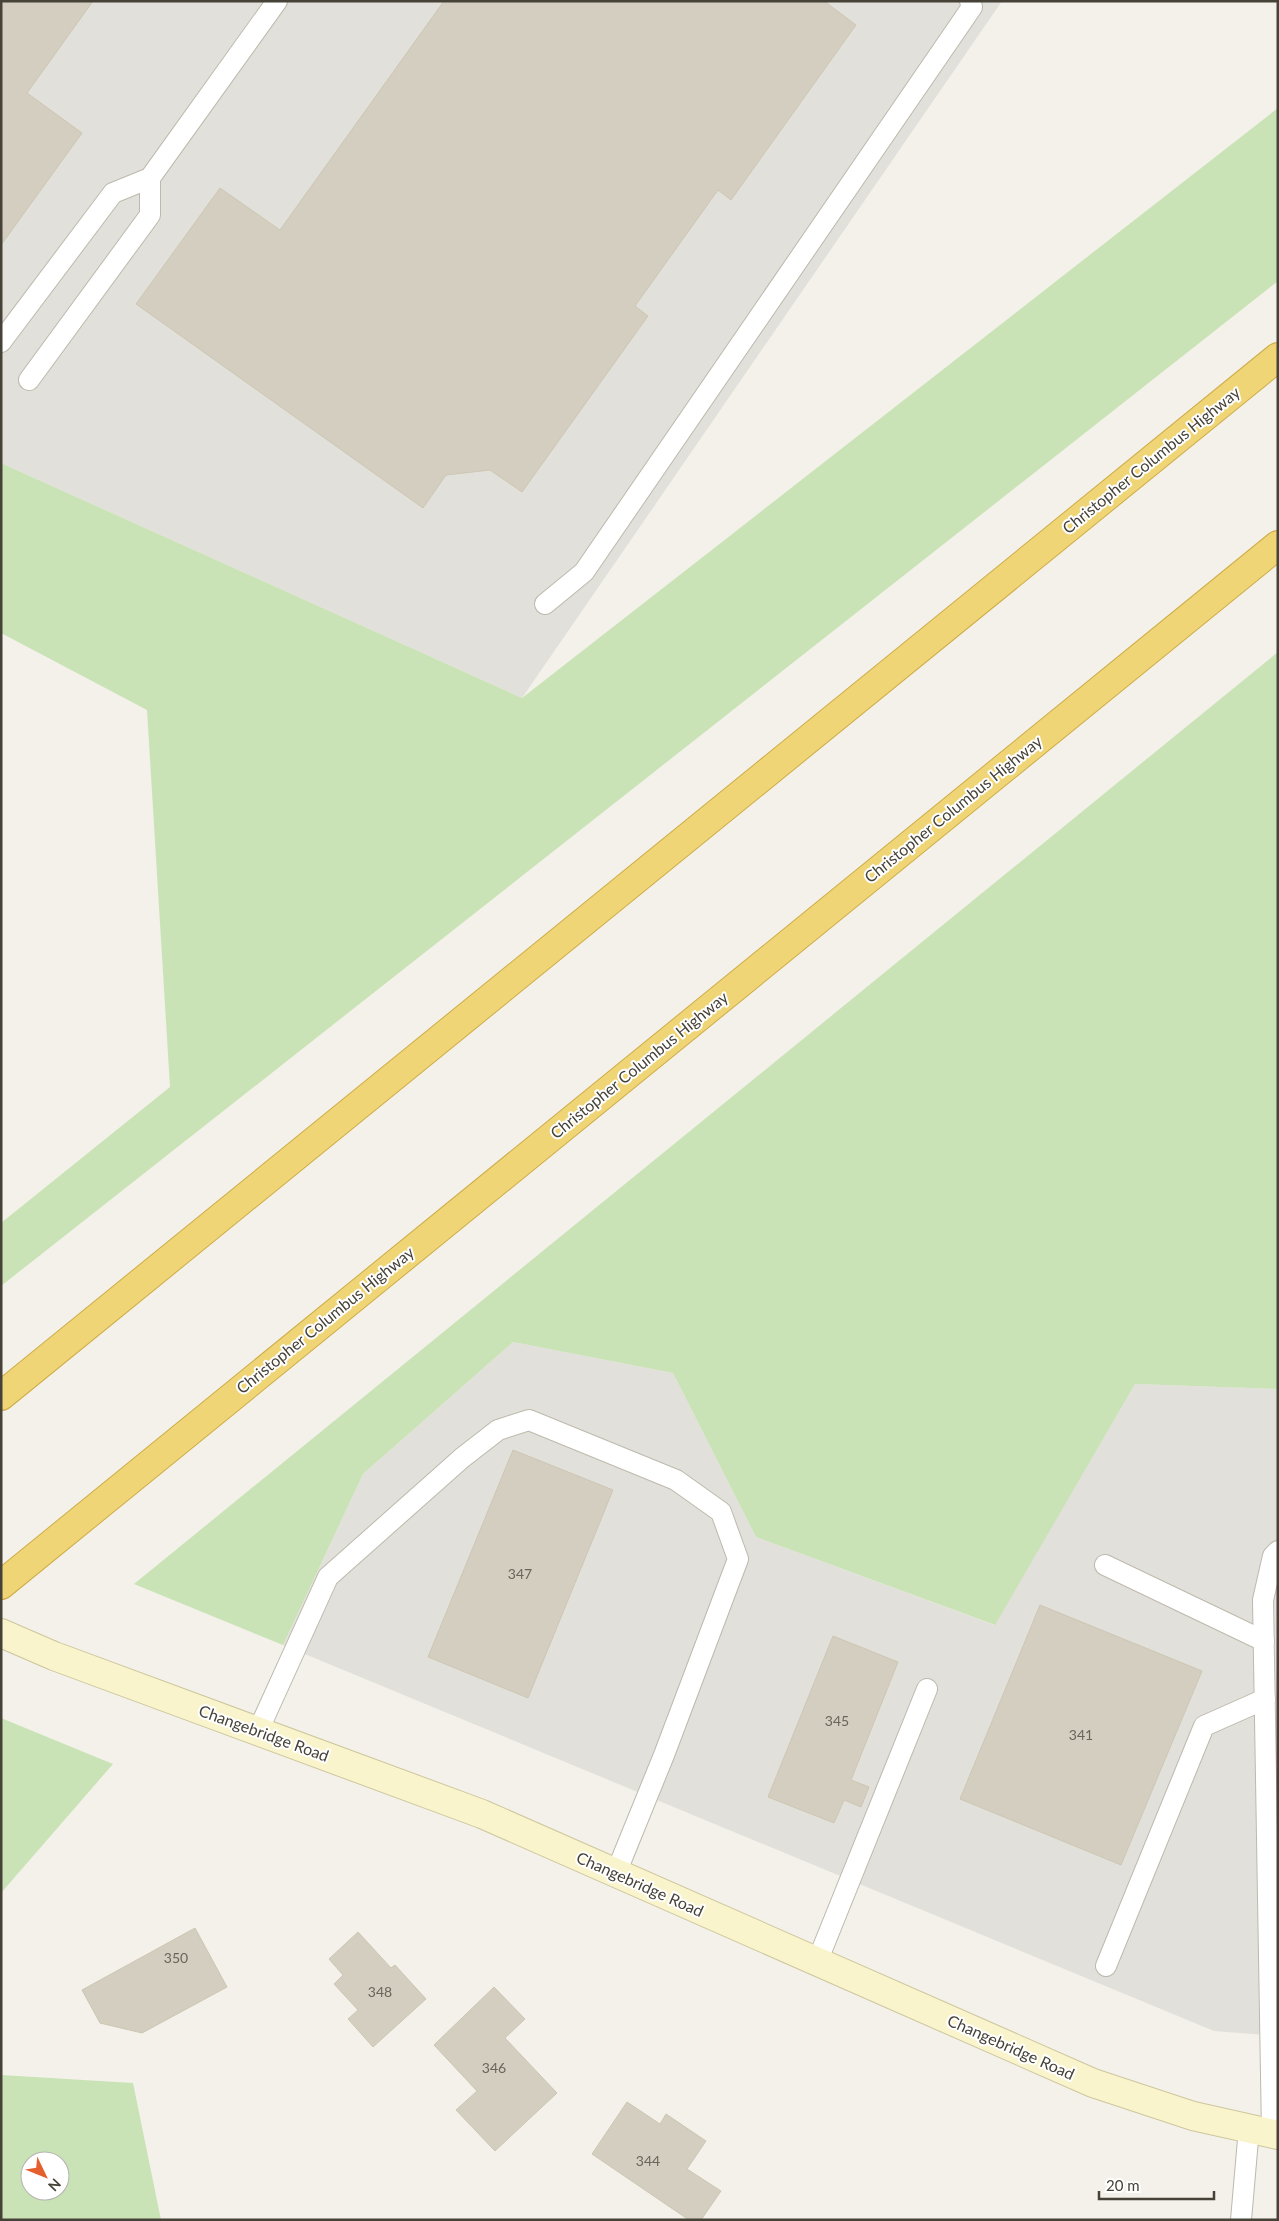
<svg xmlns="http://www.w3.org/2000/svg" width="1279" height="2221" viewBox="0 0 1279 2221" font-family="Lato,sans-serif">
<rect width="100%" height="100%" fill="#f3f1e9"/>
<!-- industrial -->
<g fill="#e2e0da">
<polygon points="1,1 1002,1 522,698 1,463"/>
<polygon points="513,1342 673,1373 756,1537 994,1625 1135,1384 1278,1389 1278,2036 1214,2031 283,1645 363,1474"/>
</g>
<!-- green -->
<g fill="#c9e3b6" fill-rule="evenodd">
<polygon points="1278,108 1278,281 1,1286 1,1223 170,1087 147,710 1,633 1,463 522,698"/>
<polygon points="1278,652 1278,1389 1135,1384 995,1625 756,1537 673,1373 513,1342 363,1474 283,1645 134,1584"/>
<polygon points="1,1718 113,1764 1,1893"/>
<path d="M 1,2075 L 133,2083 L 161,2220 L 1,2220 ZM 30,2161 L 60,2161 L 60,2191 L 30,2191 Z"/>
</g>
<!-- building -->
<g fill="#d3cebf" stroke="#cdc6b3">
<polygon points="1,1 93,1 27,93 82,133 1,245"/>
<polygon points="444,1 824,1 856,25 731,200 718,190 635,306 648,316 522,492 490,470 446,475 423,508 136,304 220,188 280,230"/>
<polygon points="513,1450 613,1490 528,1698 428,1657"/>
<polygon points="1040,1605 1202,1671 1121,1865 960,1799"/>
<polygon points="833,1636 898,1662 851,1780 869,1787 861,1807 844,1800 834,1823 768,1797"/>
<polygon points="195,1928 227,1987 142,2033 100,2023 82,1990"/>
<polygon points="358,1932 391,1968 395,1965 426,1999 373,2047 348,2019 358,2010 334,1984 343,1975 329,1959"/>
<polygon points="494,1987 525,2019 505,2038 557,2093 495,2151 456,2110 477,2091 434,2045"/>
<polygon points="627,2102 660,2124 666,2114 706,2141 687,2169 721,2191 701,2220 689,2220 592,2154"/>
</g>
<g fill="none" stroke-linecap="round" stroke-linejoin="round">
<!-- lane casing -->
<g stroke="#bdb9ac" stroke-width="22">
<g id="lane">
<polyline points="1,342 113,193 150,178 277,1"/>
<polyline points="29,380 150,215 150,178"/>
<polyline points="545,604 584,572 972,7 970,1"/>
<polyline points="1105,1565 1264,1641"/>
<polyline points="258,1731 328,1577 462,1458 498,1430 529,1420 676,1480 721,1512 738,1559 664,1755 616,1873"/>
<polyline points="817,1962 927,1689"/>
<polyline points="1106,1966 1204,1726 1265,1699"/>
<polyline points="1272,2134 1263,1600 1273,1556 1278,1551"/>
<polyline points="1241,2220 1249,2128"/>
</g>
</g>
<!-- secondary casing -->
<g stroke="#cec69d" stroke-width="30">
<polyline id="secondary" points="1,1633 54,1656 482,1814 1093,2083 1193,2116 1278,2135"/>
</g>
<!-- highway casing -->
<g stroke="#ceac47" stroke-width="30">
<g id="highway">
<polyline points="1,1396 1278,357"/>
<polyline points="1,1585 1278,545"/>
</g>
</g>
<!-- lane -->
<use href="#lane" stroke="#fff" stroke-width="20"/>
<!-- secondary -->
<use href="#secondary" stroke="#f9f4cc" stroke-width="28"/>
<!-- highway -->
<use href="#highway" stroke="#f0d577" stroke-width="28"/>
</g>
<g text-anchor="middle" stroke-width="4" stroke-linejoin="round" paint-order="stroke">
<!-- number labels -->
<g font-size="14" fill="#69655a">
<text x="520" y="1579">347</text>
<text x="837" y="1726">345</text>
<text x="1081" y="1740">341</text>
<text x="176" y="1963">350</text>
<text x="380" y="1997">348</text>
<text x="494" y="2073">346</text>
<text x="648" y="2166">344</text>
</g>
<!-- street labels -->
<g font-size="16" fill="#464238" stroke="#fff">
<text transform="translate(1151 460) rotate(-39)" y="6">Christopher Columbus Highway</text>
<text transform="translate(953 809) rotate(-39)" y="6">Christopher Columbus Highway</text>
<text transform="translate(639 1065) rotate(-39)" y="6">Christopher Columbus Highway</text>
<text transform="translate(325 1320) rotate(-39)" y="6">Christopher Columbus Highway</text>
<text transform="translate(264 1733) rotate(20)" y="6">Changebridge Road</text>
<text transform="translate(640 1884) rotate(24)" y="6">Changebridge Road</text>
<text transform="translate(1011 2047) rotate(24)" y="6">Changebridge Road</text>
</g>
</g>
<!-- border -->
<rect width="1279" height="2221" fill="none" stroke="#464238" stroke-width="5"/>
<!-- north arrow -->
<g transform="translate(45 2176) rotate(133)"><circle r="24" fill="#ffffff" stroke="#b5b3af"/>
<path d="M0-4L9 19L0 12L-9 19Z" fill="#e55e2d"/>
<text y="-8" font-size="14" font-weight="bold" text-anchor="middle" fill="#464238">N</text>
</g>
<!-- scale -->
<path d="M1099 2191v8h115v-8" fill="none" stroke="#464238" stroke-width="2.5"/>
<text x="1106" y="2191" font-size="15" fill="#464238" stroke="#ffffff" stroke-width="4" paint-order="stroke">20 m</text>
</svg>
